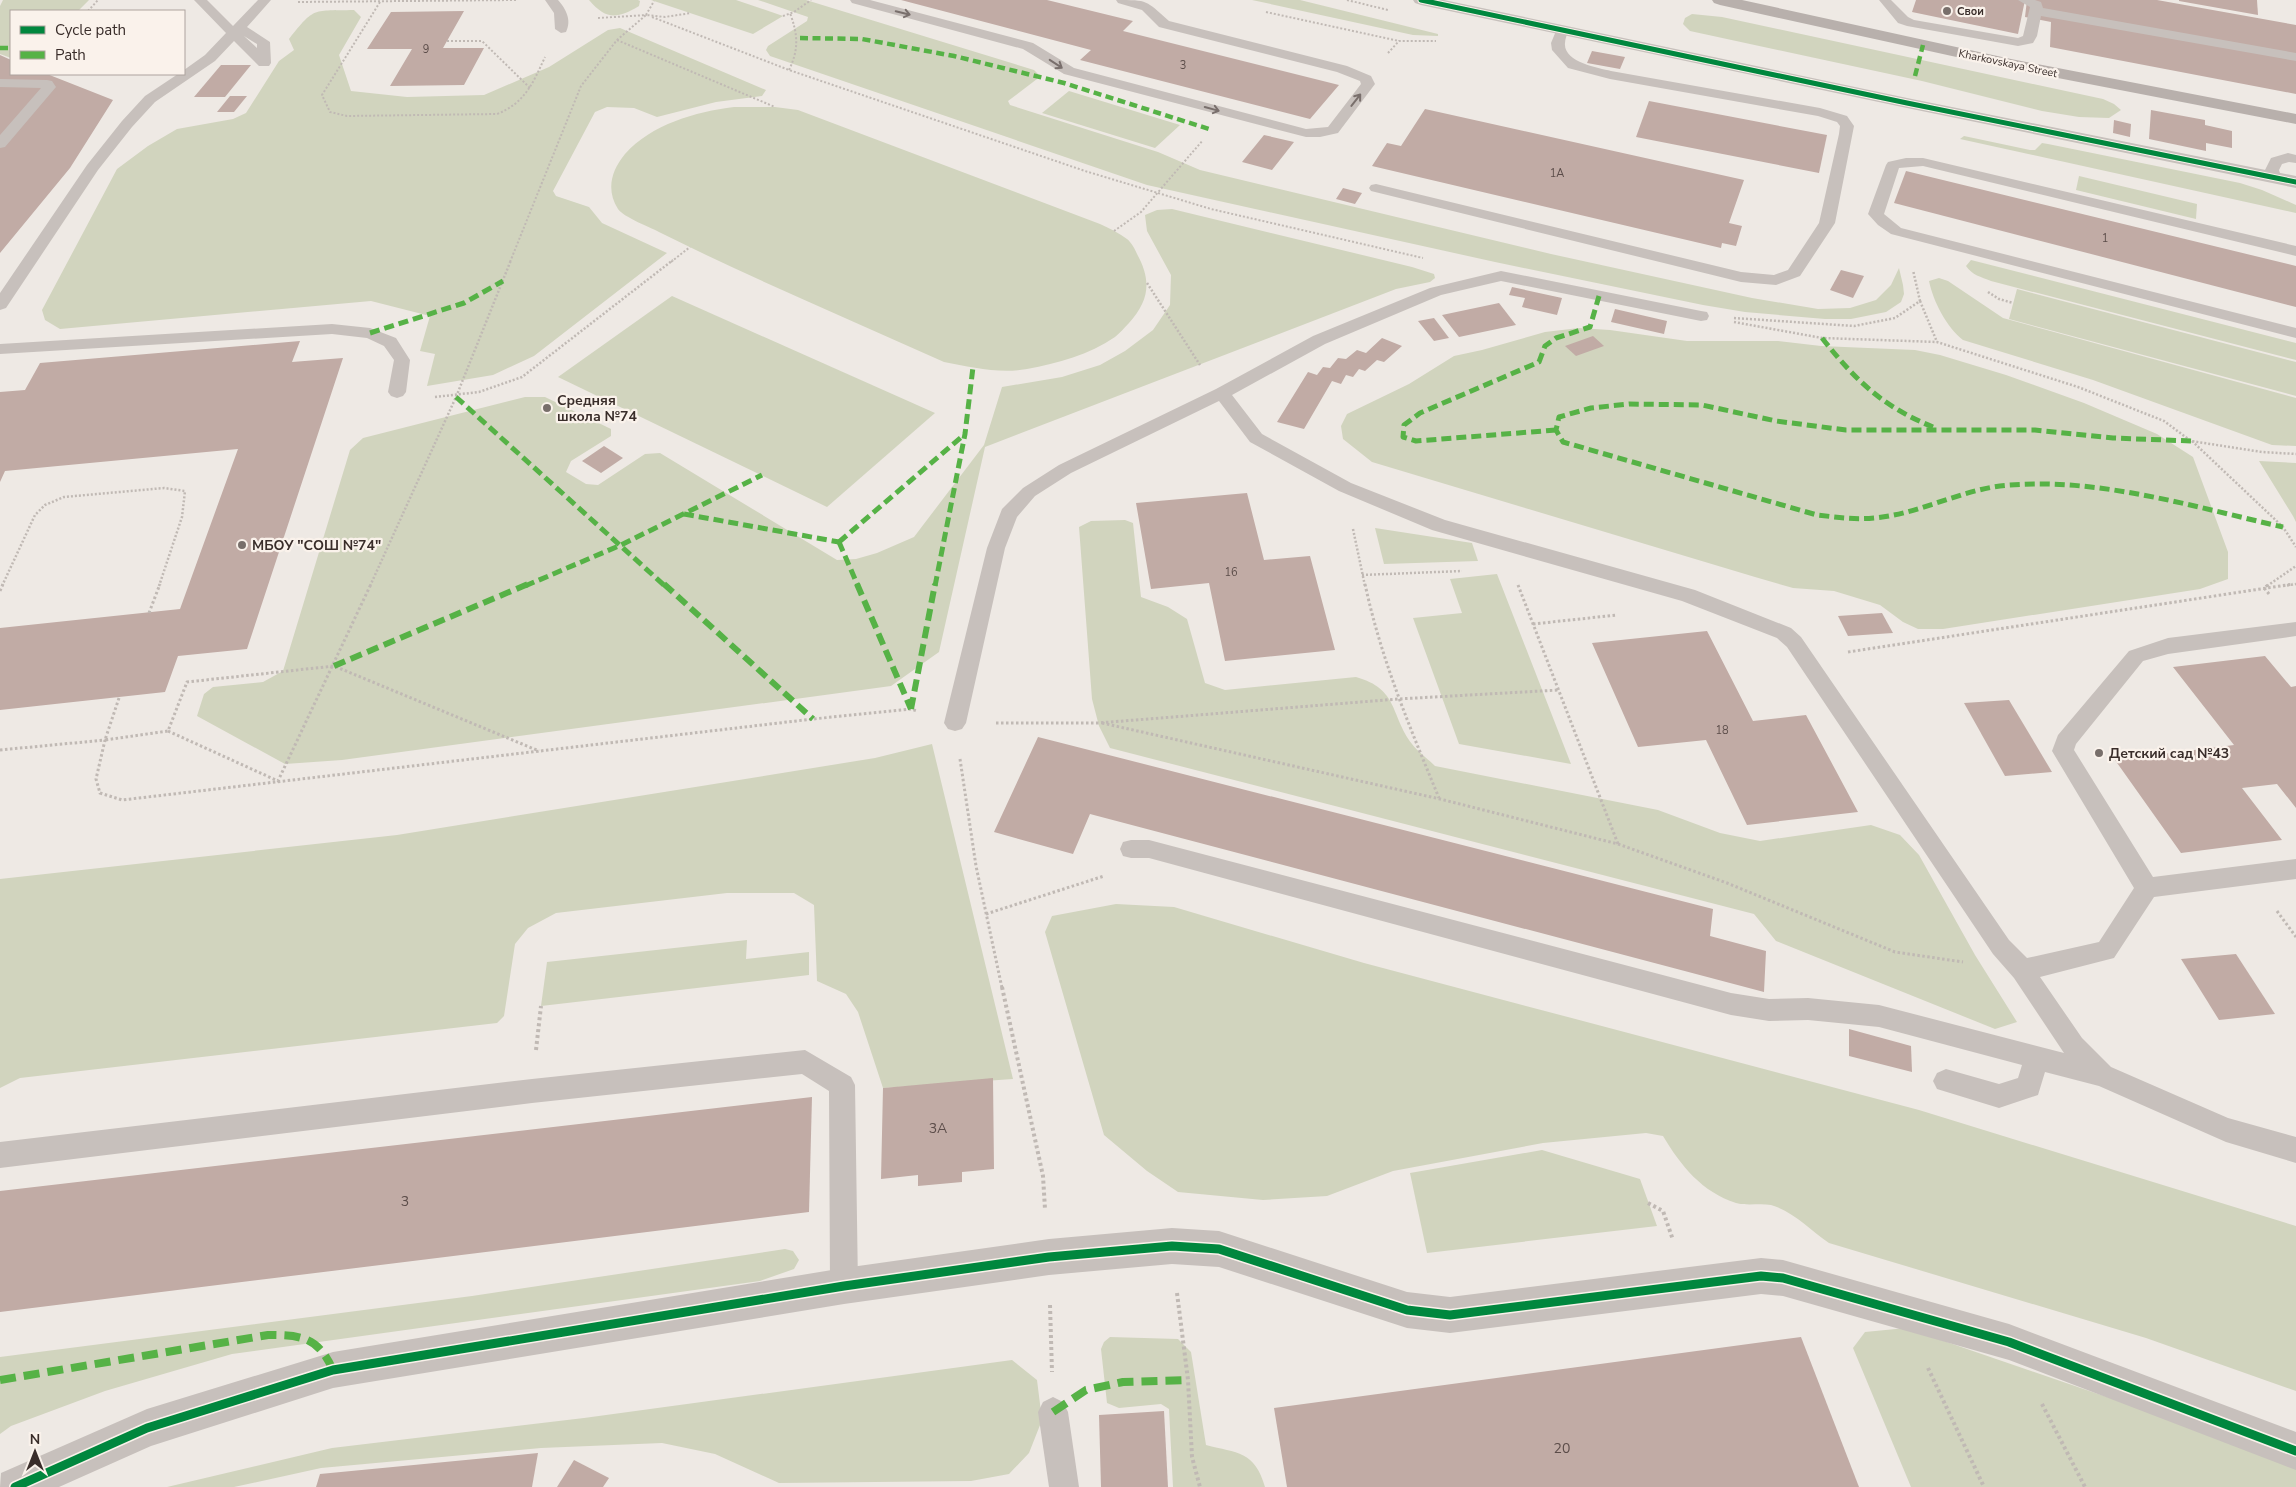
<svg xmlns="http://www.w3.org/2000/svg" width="2296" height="1487" viewBox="0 0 2296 1487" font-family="'Nunito Sans',sans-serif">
<rect width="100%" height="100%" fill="#eee9e4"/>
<!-- green -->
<g fill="#d1d4be">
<polygon points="3,0 89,0 78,11 11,11 11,58 0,54 0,6"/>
<path d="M 589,0 L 638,0 L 640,1 L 639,6 C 617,19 606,20 589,0 Z"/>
<polygon points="651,0 736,0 783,16 753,34"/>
<polygon points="758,0 806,0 1034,70 1038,74 1037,79 1008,101 1010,105 1158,152 1200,170 1551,254 1752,298 1818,309 1850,308 1876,300 1891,285 1899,268 1903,285 1904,294 1901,302 1886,312 1851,319 1825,319 1745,312 1703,305 1495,262 1147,185 770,56 766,50 768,46 807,21 808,17"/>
<polygon points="1252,0 1300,0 1438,34 1438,36 1413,35"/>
<path d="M 354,10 L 361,17 L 339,55 L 351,91 L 407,97 L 484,95 L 549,67 L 608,30 L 620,28 L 766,90 L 762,96 L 716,102 L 657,117 L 634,108 L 607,107 L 595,112 L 553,191 L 556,196 L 589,207 L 602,223 L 667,253 L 534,356 L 493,375 L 427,386 L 435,354 L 420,351 L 430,316 L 371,301 L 60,329 L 45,320 L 42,310 L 117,169 L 148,146 L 177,129 L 233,119 L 246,113 L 279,61 L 294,50 L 289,39 C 315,6 313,11 354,10 Z"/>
<polygon points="1692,14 1722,17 2103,99 2114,104 2121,110 2109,118 2079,117 2042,111 1922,81 1690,31 1683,24 1685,18"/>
<polygon points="1069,91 1180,125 1155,148 1042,113"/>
<path d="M 734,107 L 775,107 L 798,110 L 1100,224 C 1109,228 1119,233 1127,239 C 1131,242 1135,249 1137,254 C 1152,281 1149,301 1129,323 C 1124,328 1120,333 1115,337 C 1089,355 1058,363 1027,369 C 999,374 971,367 944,362 C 849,319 753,279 661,233 C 652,228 623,217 618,209 C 606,190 611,171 625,154 C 652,124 695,112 734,107 Z"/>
<polygon points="1964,136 2030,150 2035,150 2042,143 2048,144 2240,183 2262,190 2296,205 2296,213 1960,139"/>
<polygon points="2079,176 2197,204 2196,219 2076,190"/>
<polygon points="1172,209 1412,267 1434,274 1435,278 1430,282 1396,289 985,447 939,652 891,686 342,760 285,764 197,716 204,694 213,687 263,682 283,671 350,450 363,438 525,397 545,397 611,429 611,436 571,461 566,472 586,484 598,485 645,454 660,453 837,560 856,559 877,553 914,537 984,445 1002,387 1062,377 1100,365 1125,351 1153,330 1170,305 1171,275 1147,231 1145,215 1157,210"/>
<path d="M 1971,260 L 2296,343 L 2296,360 L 1991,281 C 1981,277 1972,275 1966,266 Z"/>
<path d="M 1939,278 L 1948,281 L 2003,318 L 2296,398 L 2296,446 L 2272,445 L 2093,380 L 1963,340 C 1947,328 1933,301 1929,281 Z"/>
<polygon points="2017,289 2296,362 2296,396 2009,319"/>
<polygon points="672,296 935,413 827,507 558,377"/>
<polygon points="1579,328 1610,330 1687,341 1778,341 1821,346 1915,350 1940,355 2006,375 2084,403 2157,434 2193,457 2228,552 2228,579 2200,589 1943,629 1918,629 1903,622 1880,605 1834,591 1793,588 1755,577 1372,462 1343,439 1341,426 1347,414 1409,384 1454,356 1482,350 1545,332"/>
<polygon points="2259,461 2296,463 2296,522 2293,516"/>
<path d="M 1125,520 L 1133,523 L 1141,597 L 1168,607 L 1187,619 L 1205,683 L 1225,690 L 1356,677 C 1399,689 1390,715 1412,744 C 1418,752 1428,759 1435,766 L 1658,810 L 1720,833 L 1760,841 L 1871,825 L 1900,835 L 1919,855 L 1975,955 L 2017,1022 L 1995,1029 L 1776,941 L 1754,914 L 1110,748 L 1099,726 L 1092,699 L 1079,527 L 1091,521 Z"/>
<polygon points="1375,528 1472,543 1478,561 1384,564"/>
<polygon points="1497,574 1571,764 1459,744 1413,618 1462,613 1450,579"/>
<polygon points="932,744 1013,1079 883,1088 858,1012 846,994 817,981 814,905 794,893 727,893 556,913 528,928 515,944 504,1016 497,1023 20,1078 0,1088 0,879 397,835 875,758"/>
<path d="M 1116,904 L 1174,907 L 1364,963 L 1919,1110 L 2296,1226 L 2296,1391 L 2146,1338 L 1829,1243 C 1810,1230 1793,1211 1771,1205 C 1760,1203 1747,1206 1736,1203 C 1702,1192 1681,1166 1663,1136 L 1646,1133 L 1543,1143 L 1393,1171 L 1327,1196 L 1263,1200 L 1178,1192 L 1147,1171 L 1104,1135 L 1045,932 L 1052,916 Z"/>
<polygon points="747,940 746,959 809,952 809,975 541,1006 547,962"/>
<polygon points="1542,1150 1640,1179 1657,1226 1427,1253 1410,1173"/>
<polygon points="785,1249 793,1251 799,1260 794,1269 760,1281 232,1354 105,1391 11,1426 0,1434 0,1357 472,1296"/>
<polygon points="1906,1328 2296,1462 2296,1487 1911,1487 1853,1348 1865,1332"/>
<path d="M 1110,1337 L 1178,1339 L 1191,1352 L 1206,1445 C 1237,1453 1255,1451 1265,1487 L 1173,1487 L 1169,1409 L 1161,1404 L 1119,1408 L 1107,1403 L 1101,1349 L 1104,1342 Z"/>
<polygon points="1012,1360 1037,1380 1042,1420 1029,1453 1009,1474 971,1481 779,1483 715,1454 662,1443 541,1448 321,1468 234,1487 167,1487 332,1448 584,1418"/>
</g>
<!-- building -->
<g fill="#c1aba5">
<polygon points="901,0 1047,0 1133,21 1123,31 1339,85 1310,119 1080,60 1091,50"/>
<polygon points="1916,0 2025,0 2018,34 1912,12"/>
<polygon points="2027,0 2157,0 2296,25 2296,94 2050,47 2051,22 2025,17"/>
<polygon points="2179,0 2257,0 2258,15 2179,1"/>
<polygon points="464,11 443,48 484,48 464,85 390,86 412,49 367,49 391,12"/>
<polygon points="1592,51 1625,57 1620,69 1587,63"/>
<polygon points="0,55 11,60 11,74 47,74 113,100 70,168 0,253"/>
<polygon points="221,65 251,65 225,97 194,97"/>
<polygon points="230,96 247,96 234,112 217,112"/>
<polygon points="1649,101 1827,135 1819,173 1636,137"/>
<polygon points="1425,109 1744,180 1729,223 1742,226 1736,246 1722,243 1721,248 1372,166 1387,143 1401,146"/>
<polygon points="2151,110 2205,120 2205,125 2232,131 2232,148 2206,143 2206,151 2149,139"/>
<polygon points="2114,120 2131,124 2130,137 2113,133"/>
<polygon points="1264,135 1294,142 1272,170 1242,162"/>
<polygon points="1906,171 2296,266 2296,307 1894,203"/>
<polygon points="1343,188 1362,193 1355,204 1336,199"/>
<polygon points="1841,270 1864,276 1853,298 1830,290"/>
<polygon points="1512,287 1562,298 1557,315 1522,307 1525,298 1509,295"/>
<polygon points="1499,303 1516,325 1459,337 1442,315"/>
<polygon points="1615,309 1667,321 1664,334 1611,322"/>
<polygon points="1434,318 1449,338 1434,341 1418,321"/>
<polygon points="1593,336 1604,346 1576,356 1565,346"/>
<polygon points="1382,338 1402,346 1384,362 1377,360 1365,371 1359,369 1353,377 1346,375 1341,384 1332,381 1304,429 1277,422 1308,372 1317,375 1323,367 1330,368 1338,358 1346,359 1357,350 1366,353"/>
<polygon points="300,341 292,362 343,358 247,649 178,656 165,692 0,710 0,628 180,609 238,449 5,471 0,482 0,392 25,390 40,363"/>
<polygon points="604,446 623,458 601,473 582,461"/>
<polygon points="1247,493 1264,560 1310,556 1335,650 1225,661 1209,583 1151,589 1136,503"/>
<polygon points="1882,613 1893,633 1848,636 1838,616"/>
<polygon points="1707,631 1753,721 1806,715 1858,812 1747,825 1706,740 1638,747 1592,643"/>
<polygon points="2265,656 2291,687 2296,686 2296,808 2277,784 2242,788 2282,840 2181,853 2115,760 2234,745 2173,667"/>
<polygon points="2009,700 2052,772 2005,776 1964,703"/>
<polygon points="1038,737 1713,909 1710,936 1766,951 1764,992 1090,814 1073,854 994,832"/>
<polygon points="2236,954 2275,1014 2219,1020 2181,959"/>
<polygon points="1849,1029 1911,1046 1912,1072 1849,1056"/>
<polygon points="993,1078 994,1169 962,1172 962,1182 918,1186 918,1175 881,1179 883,1088"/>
<polygon points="812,1097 809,1212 0,1312 0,1191"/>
<polygon points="1801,1337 1859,1487 1287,1487 1274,1408"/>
<polygon points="1164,1411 1168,1487 1101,1487 1099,1415"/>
<polygon points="538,1453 532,1487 316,1487 320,1474"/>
<polygon points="574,1460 609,1478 603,1487 557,1487"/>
</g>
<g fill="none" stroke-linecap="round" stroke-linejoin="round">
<!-- path-far3 -->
<g stroke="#c0b9b4" stroke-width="2" stroke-dasharray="2 2" stroke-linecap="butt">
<polyline points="1347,0 1388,10"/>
<polyline points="298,2 517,0"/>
<path d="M 380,2 L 322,95 L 330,112 L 347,116 L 497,114 C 525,103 533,83 545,57"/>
<polyline points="88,11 98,0"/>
<polyline points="1266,12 1399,41"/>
<polyline points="783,16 794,12 811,0"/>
<polyline points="652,17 789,70 1085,171 1211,209 1423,258"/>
<polyline points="598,18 646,15 654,1"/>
<polyline points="617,40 775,107"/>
<polyline points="447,41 482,41 530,88"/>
<polyline points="1388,53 1399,41 1436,41"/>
<path d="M 789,70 C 799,49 798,35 790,13"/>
<polyline points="1114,231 1141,212 1203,140"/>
<polyline points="510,262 581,86 617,40 646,15 665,17 691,13"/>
<polyline points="671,262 690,247"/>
</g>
<!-- path-far2 -->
<g stroke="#c0b9b4" stroke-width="2.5" stroke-dasharray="2 2" stroke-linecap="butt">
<polyline points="1147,283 1200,365"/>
<polyline points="1988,292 1999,299 2013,303"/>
<polyline points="1920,301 1937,342"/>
<polyline points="1734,318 1854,326 1895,318 1920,301 1913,270"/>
<polyline points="1734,322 1822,338 1937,342 2078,387 2164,421 2191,441 2262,452 2296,454"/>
<polyline points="435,397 479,392 522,377 673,260"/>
<polyline points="2192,441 2283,527 2296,547"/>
<polyline points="1353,529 1365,586"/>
<polyline points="1362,575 1462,571"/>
<polyline points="2,586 35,515 45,505 64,497 164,488 185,491 182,517 159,586"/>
<polyline points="370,586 456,397 511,260"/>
<polyline points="2267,586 2296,566"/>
<polyline points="2283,586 2296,584"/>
</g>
<!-- path-far1 -->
<g stroke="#c0b9b4" stroke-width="3" stroke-dasharray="2.5 2.5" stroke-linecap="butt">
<path d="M 1365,584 C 1381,659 1410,728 1439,798"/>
<polyline points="1518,585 1618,844"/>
<polyline points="0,591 3,584"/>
<polyline points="2269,594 2264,588 2269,584"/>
<polyline points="149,613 160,584"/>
<polyline points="1533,624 1617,615"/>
<polyline points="1848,652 2293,584"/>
<polyline points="119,698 105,740 168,731 187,682 334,666 539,751"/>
<polyline points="996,723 1098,723 1398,699 1559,690"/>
<polyline points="1102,723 1440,799 1618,844 1727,883 1895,952 1963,962"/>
<polyline points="168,731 278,781 371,584"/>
<polyline points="0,750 105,740 96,779 100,793 122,800 813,719 911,709 917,711"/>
<polyline points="960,759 976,866 1002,988"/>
<polyline points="2277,911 2296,937"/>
<polyline points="986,914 1104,876"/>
</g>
<!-- path -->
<g stroke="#c0b9b4" stroke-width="4" stroke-dasharray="3 3" stroke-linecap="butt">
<polyline points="1002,987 1043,1176 1045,1209"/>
<polyline points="536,1050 541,1006"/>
<polyline points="1648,1203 1663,1211 1673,1240"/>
<polyline points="1177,1293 1188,1380 1192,1457 1200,1487"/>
<polyline points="1050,1305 1052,1372"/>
<polyline points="1928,1368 1984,1487"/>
<polyline points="2042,1404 2085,1487"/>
</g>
<!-- service -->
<g fill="#c7c0bc" fill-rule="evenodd">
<path d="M 194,0 L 207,0 L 233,26 L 258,0 L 271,0 L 247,27 L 270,42 L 271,63 L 269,66 L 259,66 L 234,41 L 215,61 L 155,102 L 132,127 L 98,170 L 6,308 L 0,310 L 0,293 L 87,165 L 122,121 L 145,96 L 178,74 L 184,74 L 184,70 L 205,55 L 226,33 ZM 244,36 L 257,44 L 257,48 Z"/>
<path d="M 545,0 L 558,0 C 566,9 572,20 566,32 L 561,33 L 555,29 L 554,13 Z"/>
<path d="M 850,0 L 870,0 L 1033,43 L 1074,68 L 1306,129 L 1328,127 L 1361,84 L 1360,81 L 1337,72 L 1159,27 L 1142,10 L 1118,3 L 1116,0 C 1149,0 1145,0 1169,21 L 1347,66 L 1371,76 L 1375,84 L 1338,133 L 1320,137 L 1306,137 L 1064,74 L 1023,49 L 852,3 Z"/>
<polygon points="1879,0 1891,0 1908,17 1914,20 2018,38 2023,36 2030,7 2018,0 2035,0 2041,2 2043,8 2296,53 2296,61 2041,16 2037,36 2033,43 2018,46 1907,26 1898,23"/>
<path d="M 1562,27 L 1568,31 C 1567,35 1565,39 1565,43 C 1563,62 1598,68 1611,71 L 1820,108 L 1847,116 L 1854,126 L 1835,223 L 1800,276 L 1776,285 L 1741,282 L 1371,191 L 1369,188 L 1371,185 L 1376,184 L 1741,272 L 1774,275 L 1788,270 L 1819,223 L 1839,134 L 1840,126 L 1837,122 L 1818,116 L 1610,79 L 1568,68 L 1552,50 L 1551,43 L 1556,31 Z"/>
<polygon points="0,79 47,80 52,81 56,87 5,147 0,148 0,135 41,88 0,87"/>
<polygon points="2288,153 2296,155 2296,163 2289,162 2282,164 2279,170 2281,177 2279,180 2269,180 2265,170 2271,158"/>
<polygon points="1906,158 1923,158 2296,246 2296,256 1923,166 1899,168 1884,214 1901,228 2296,328 2296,338 1891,234 1878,225 1868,214 1886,165 1888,162"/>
<polygon points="1501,271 1701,311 1707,312 1709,316 1707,320 1701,321 1501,281 1441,295 1325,344 1232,395 1262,434 1351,483 1445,520 1695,590 1791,628 1801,637 2009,940 2027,958 2099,942 2134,888 2052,751 2058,735 2129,651 2168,638 2296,622 2296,636 2168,654 2143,661 2076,744 2074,750 2153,877 2296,859 2296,879 2154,897 2114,958 2040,977 2082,1038 2111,1067 2228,1118 2296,1137 2296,1163 2226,1142 2099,1086 2045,1072 2038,1095 1999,1108 1937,1089 1933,1081 1937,1073 1946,1069 1999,1084 2018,1078 2022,1065 1879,1027 1808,1020 1769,1021 1731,1015 1149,858 1131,858 1123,856 1120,849 1123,842 1131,840 1149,840 1731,993 1769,999 1808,998 1879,1005 2064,1053 2014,978 1993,954 1787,647 1777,638 1682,601 1432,530 1339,491 1250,442 1219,401 1071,473 1035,496 1017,517 1005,548 966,723 962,729 955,731 948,729 944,723 987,548 1002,509 1023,488 1059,465 1216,389 1313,336 1430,288"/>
<polygon points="332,324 370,328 396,338 410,360 406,392 403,396 397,398 391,396 388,392 394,360 384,346 367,338 332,334 0,354 0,344"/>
<polygon points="805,1050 851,1077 855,1085 858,1286 854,1296 844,1300 834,1296 830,1286 829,1091 802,1074 532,1103 0,1168 0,1142 532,1079"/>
<polygon points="1053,1397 1063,1402 1068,1412 1079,1487 1049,1487 1038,1412 1043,1402"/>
</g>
<!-- minor -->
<g fill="#c7c0bc" fill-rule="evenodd">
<polygon points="1413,0 1444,0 1907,98 2296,176 2296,188 1907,108 1421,5 1415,3"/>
<polygon points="1172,1228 1219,1231 1407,1292 1450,1297 1761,1258 1783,1260 2009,1324 2296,1432 2296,1470 2009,1360 1783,1296 1761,1294 1450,1333 1407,1328 1219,1267 1172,1264 1049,1275 844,1304 333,1388 151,1446 59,1487 0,1487 1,1473 147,1409 333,1352 844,1268 1049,1239"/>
</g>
<!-- secondary -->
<polygon fill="#b8b0ac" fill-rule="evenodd" points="1712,0 1742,0 2011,59 2296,114 2296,124 2011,69 1720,5 1714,3"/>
<!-- quiet-far3 -->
<g stroke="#56b246" stroke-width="4.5" stroke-dasharray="8 4.5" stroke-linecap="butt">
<polyline points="800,38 862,39 954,56 1064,83 1209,129"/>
<polyline points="0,48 11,48"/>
<polyline points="1915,76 1923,45"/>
</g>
<!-- quiet-far2 -->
<g stroke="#56b246" stroke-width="5" stroke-dasharray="10 5" stroke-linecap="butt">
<polyline points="370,333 464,303 503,281"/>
<path d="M 1822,338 C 1855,380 1883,407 1933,427"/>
<polyline points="456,397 665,586"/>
<polyline points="1556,430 1416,441 1403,437 1404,425 1420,413 1539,362 1545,346 1556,338 1590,327 1599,296"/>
<path d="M 2191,441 L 2113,438 L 2035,430 L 1846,430 L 1776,421 L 1702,405 L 1629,404 L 1591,408 L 1559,417 L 1556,430 L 1563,442 L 1817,515 C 1836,517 1854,520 1874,518 C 1921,514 1963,488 2010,485 C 2102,478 2194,507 2283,527"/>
<polyline points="684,514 839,542"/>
<polyline points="839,542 858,586"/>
<polyline points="839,542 965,434"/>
<polyline points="525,586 621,545 762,475"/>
<polyline points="935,586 965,434 973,367"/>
</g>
<!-- quiet-far1 -->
<g stroke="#56b246" stroke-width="6" stroke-dasharray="12 6" stroke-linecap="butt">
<polyline points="664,584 813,719"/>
<polyline points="857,584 911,709"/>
<polyline points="334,666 528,584"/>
<polyline points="911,709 935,584"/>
</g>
<!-- quiet -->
<g stroke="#56b246" stroke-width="8" stroke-dasharray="16 8" stroke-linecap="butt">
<path d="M 0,1380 L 268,1335 C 302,1335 318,1337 333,1370"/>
<polyline points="1053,1412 1086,1390 1123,1382 1188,1380"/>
</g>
<!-- cycleway-far1 casing -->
<g stroke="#faf2eb" stroke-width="7">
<polyline id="cycleway-far1" points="1421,0 1907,103 2296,182"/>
</g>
<!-- cycleway casing -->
<g stroke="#faf2eb" stroke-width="12">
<polyline id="cycleway" points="15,1487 147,1428 333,1370 844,1286 1049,1257 1172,1246 1219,1249 1407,1310 1450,1315 1761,1276 1783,1278 2009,1342 2296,1451"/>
</g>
<!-- cycleway-far1 -->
<use href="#cycleway-far1" stroke="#00873e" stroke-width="5"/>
<!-- cycleway -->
<use href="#cycleway" stroke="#00873e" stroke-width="9"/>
</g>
<!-- one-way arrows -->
<defs><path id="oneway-shaft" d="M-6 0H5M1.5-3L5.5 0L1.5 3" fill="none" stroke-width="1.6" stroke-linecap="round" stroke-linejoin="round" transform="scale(1.25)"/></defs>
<g stroke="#796f6c">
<use href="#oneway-shaft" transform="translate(903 13) rotate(14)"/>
<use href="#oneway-shaft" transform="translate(1056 64) rotate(33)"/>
<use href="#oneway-shaft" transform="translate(1356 100) rotate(-52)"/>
<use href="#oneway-shaft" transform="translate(1212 109) rotate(15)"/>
</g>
<!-- markers -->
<g fill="#786f6b" stroke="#faf2eb" stroke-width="2">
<circle cx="1947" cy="11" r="5"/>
<circle cx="547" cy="408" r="5"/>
<circle cx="242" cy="545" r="5"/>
<circle cx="2099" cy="753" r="5"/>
</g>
<g text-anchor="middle" stroke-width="4.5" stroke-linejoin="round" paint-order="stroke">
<!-- far-poi labels -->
<g font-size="11" font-weight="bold" fill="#392d2a" stroke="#faf2eb" text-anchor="start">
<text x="1957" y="15">Свои</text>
</g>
<!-- number labels -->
<g font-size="11" fill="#5b4c49">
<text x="426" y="53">9</text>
<text x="1183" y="69">3</text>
<text x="1557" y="177">1А</text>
<text x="2105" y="242">1</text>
<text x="1231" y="576">16</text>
<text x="1722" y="734">18</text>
</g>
<!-- far-street labels -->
<g font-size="11" fill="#392d2a" stroke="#faf2eb">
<text transform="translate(2008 63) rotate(12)" y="4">Kharkovskaya Street</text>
</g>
<!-- poi labels -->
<g font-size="14" font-weight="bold" fill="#392d2a" stroke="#faf2eb" text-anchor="start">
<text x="557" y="405">Средняя<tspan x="557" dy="16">школа №74</tspan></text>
<text x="252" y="550">МБОУ "СОШ №74"</text>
<text x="2109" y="758">Детский сад №43</text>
</g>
<!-- near-number labels -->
<g font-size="14" fill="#5b4c49">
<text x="938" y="1133">3А</text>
<text x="405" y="1206">3</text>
<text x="1562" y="1453">20</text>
</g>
</g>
<!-- legend -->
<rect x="10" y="10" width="175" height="65" fill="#faf2eb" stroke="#ada39e"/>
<rect x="20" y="26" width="25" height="8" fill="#00873e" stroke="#ada39e"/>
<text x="55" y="35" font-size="15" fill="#392d2a">Cycle path</text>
<rect x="20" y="51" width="25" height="8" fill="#56b246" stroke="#ada39e"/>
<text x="55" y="60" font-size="15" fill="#392d2a">Path</text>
<!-- north arrow -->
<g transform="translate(35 1452)" stroke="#faf2eb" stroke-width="4" paint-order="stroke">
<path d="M0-4L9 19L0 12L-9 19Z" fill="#392d2a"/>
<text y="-8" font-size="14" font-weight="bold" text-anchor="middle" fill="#392d2a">N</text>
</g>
</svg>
